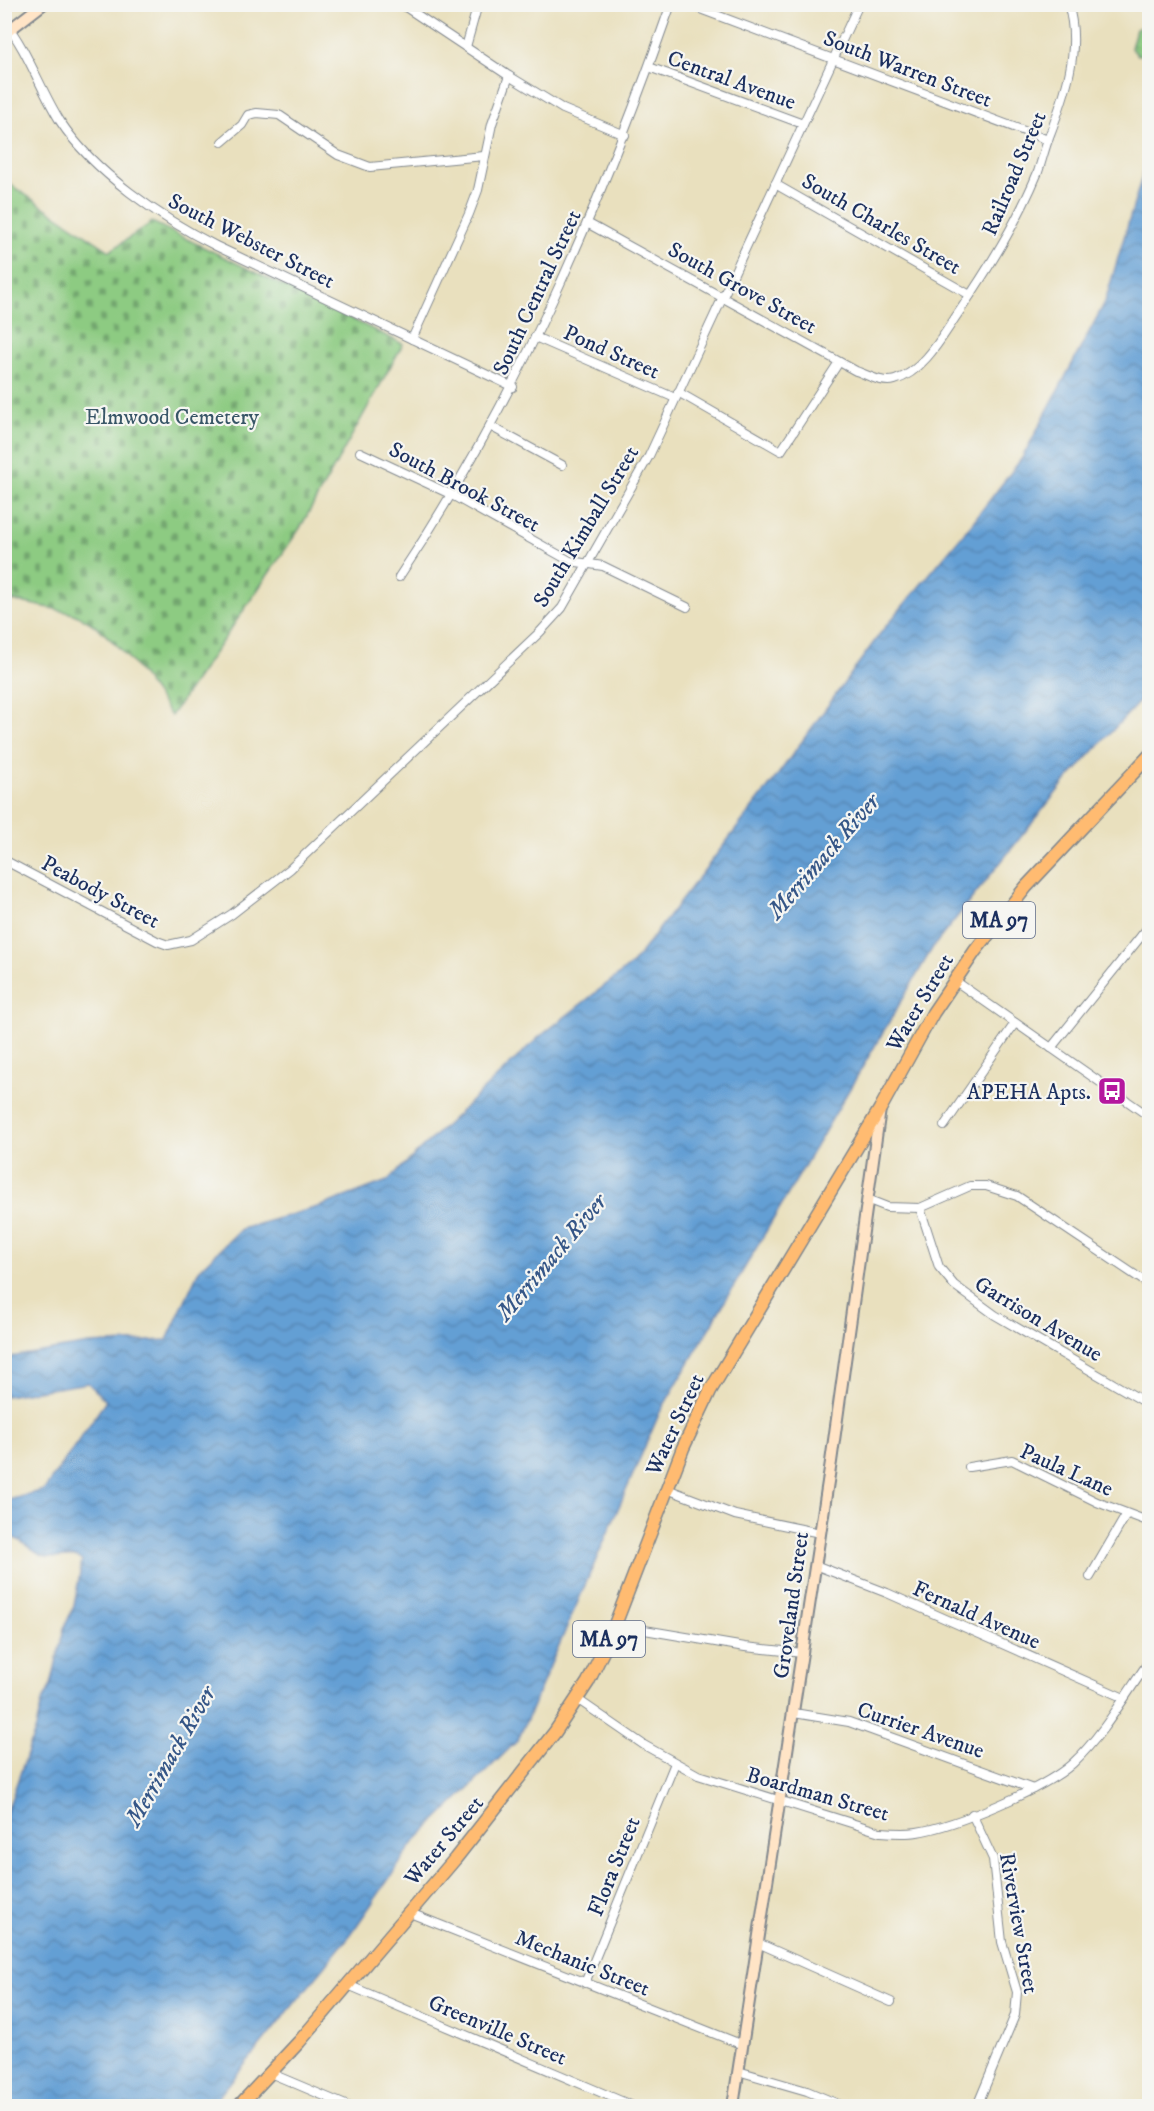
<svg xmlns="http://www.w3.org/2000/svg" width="1154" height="2111" viewBox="0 0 1154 2111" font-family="'IM FELL DW Pica',serif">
<defs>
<pattern id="cemetery-stones" width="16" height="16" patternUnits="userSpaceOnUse" patternTransform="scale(1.5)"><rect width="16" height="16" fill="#8dcb82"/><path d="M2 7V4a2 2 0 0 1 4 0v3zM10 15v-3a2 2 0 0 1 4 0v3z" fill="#72a56e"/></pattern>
<pattern id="park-crowns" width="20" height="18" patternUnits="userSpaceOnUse" patternTransform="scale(1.5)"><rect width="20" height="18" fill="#8dcb82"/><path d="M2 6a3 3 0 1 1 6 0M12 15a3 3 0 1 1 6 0" fill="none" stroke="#72a56e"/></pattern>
<pattern id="water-waves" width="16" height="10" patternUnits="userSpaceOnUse" patternTransform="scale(1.5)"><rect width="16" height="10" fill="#649fd4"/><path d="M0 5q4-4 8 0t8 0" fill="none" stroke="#5282af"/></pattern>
</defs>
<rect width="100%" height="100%" fill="#f6f6f2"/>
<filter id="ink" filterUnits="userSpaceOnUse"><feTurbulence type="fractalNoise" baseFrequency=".0167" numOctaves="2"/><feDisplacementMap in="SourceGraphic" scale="12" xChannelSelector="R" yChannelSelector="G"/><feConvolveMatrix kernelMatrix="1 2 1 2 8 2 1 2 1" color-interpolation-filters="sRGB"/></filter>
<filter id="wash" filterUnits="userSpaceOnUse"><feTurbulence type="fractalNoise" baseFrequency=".008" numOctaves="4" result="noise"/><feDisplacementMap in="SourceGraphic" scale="24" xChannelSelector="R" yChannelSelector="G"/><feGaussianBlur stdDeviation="1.35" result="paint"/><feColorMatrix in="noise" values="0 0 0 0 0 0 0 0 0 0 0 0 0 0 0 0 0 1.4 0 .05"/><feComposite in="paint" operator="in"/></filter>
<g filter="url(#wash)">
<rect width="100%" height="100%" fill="#e9e0be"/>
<!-- cemetery -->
<path fill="url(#cemetery-stones)" stroke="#547d70" stroke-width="1.5" d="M 5,181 L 110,251 L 152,222 L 403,344 L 300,528 L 171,716 C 150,685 110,626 73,614 C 51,607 27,604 5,599 Z"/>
<!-- park -->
<polygon fill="url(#park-crowns)" stroke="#547d70" stroke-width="1.5" points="1149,24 1149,53 1138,55 1131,48 1136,29"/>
<!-- water -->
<path fill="url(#water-waves)" stroke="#406799" stroke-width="1.5" d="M 1149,153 L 1149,691 L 1064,783 L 933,947 L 660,1412 L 518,1740 L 415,1841 L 351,1934 L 211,2106 L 5,2106 L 5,1817 L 36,1728 L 42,1702 L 51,1685 L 64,1628 L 74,1606 L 82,1561 L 76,1557 C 65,1556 54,1560 43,1556 C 27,1550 22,1536 5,1537 L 5,1501 L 44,1490 L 106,1401 L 88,1383 L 5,1396 L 5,1358 L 89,1344 L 167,1340 L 199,1270 L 241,1229 L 321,1206 L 387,1181 L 538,1038 L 632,964 L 774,780 L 882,631 L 969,527 L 1022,458 L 1105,302 Z"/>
</g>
<g filter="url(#ink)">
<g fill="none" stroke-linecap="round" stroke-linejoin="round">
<!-- street casing -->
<g stroke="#82888e" stroke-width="10">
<g id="street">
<polyline points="401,4 509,76 563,109 625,135"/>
<polyline points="687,4 1048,140"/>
<path d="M 4,21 C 28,51 40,89 60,121 C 93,172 162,219 216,246 L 513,387"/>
<polyline points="466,47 478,4"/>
<polyline points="649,67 803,124"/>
<polyline points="222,142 242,125 248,115 257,113 279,115 338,155 370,167 484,156"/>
<polyline points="775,184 970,295"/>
<path d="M 587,223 L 856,371 C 868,375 882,384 895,380 C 923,372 942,337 957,315 C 988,269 1017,223 1038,172 C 1042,160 1045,148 1049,137 C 1065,95 1082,49 1068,4"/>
<polyline points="535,337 675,398"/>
<polyline points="412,339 469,214 478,190 492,124 509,76"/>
<polyline points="678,392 781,451 839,362"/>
<polyline points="490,426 562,465"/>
<polyline points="360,452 450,494 570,561 603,566 687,607"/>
<path d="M 399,577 C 517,401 601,204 671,4"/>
<polyline points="4,860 157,941 168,945 191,940 232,914 290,869 540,632 562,608 649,456 859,4"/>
<polyline points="1142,935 1150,941"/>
<polyline points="954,980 1150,1117"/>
<polyline points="1051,1048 1150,925"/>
<polyline points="944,1126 1015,1023"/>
<polyline points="869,1200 887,1207 920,1208 970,1186 986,1186 1017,1196 1150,1285"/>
<polyline points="920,1208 939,1267 954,1285 995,1315 1150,1405"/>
<polyline points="969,1467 1012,1460 1097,1502 1150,1522"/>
<polyline points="667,1489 735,1515 820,1533"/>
<polyline points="815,1565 887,1593 1124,1698"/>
<polyline points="1090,1577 1126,1515"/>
<polyline points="615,1625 745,1647 803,1653"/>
<path d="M 577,1699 L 644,1745 L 698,1775 L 880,1832 C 893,1833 905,1834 917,1832 C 955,1826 1045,1789 1073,1763 C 1103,1735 1126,1694 1150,1660"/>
<polyline points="794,1713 849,1722 1033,1789"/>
<polyline points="972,1814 993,1859 1002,1942 1017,1992 1015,2015 977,2106"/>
<polyline points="410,1913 743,2045"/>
<polyline points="758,1943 891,2002"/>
<polyline points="585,1983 675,1763"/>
<polyline points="348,1985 633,2106"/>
<polyline points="738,2071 807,2091 843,2106"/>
<polyline points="270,2073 348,2106"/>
</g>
</g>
<!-- secondary casing -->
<g stroke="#82888e" stroke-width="14">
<g id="secondary">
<polyline points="4,34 43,4"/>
<polyline points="733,2106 831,1462 880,1109"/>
</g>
</g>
<!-- primary casing -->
<g stroke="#82888e" stroke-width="15">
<polyline id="primary" points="239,2106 299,2042 455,1859 555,1732 588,1682 611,1635 683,1448 710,1391 880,1109 933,1013 975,951 1026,887 1150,755"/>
</g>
<!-- street -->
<use href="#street" stroke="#fff" stroke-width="8"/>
<!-- secondary -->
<use href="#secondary" stroke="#ffe4c6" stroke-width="10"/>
<!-- primary -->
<use href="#primary" stroke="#ffbb71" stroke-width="12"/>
</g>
</g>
<!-- icons -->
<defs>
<g id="bus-square" transform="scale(1.5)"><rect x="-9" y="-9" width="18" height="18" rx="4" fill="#b5179e" stroke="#f6f6f2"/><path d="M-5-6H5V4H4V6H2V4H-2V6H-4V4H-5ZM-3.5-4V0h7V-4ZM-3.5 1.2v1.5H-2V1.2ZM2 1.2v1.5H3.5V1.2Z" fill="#fff"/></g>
</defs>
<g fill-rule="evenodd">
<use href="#bus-square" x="1112" y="1091"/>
</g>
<g text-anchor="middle" stroke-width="4.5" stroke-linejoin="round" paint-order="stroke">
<!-- shield labels -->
<g fill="#f6f6f2" stroke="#5d6b8a" stroke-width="1.5">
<rect x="963" y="902" width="72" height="36" rx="4.5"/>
<rect x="573" y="1621" width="72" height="36" rx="4.5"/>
</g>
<g font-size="21" font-weight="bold" fill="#1b2f5e">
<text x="999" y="927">MA 97</text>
<text x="609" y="1646">MA 97</text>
</g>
<!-- street labels -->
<g font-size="22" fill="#1b2f5e" stroke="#f6f6f2">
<text transform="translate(908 68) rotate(21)" y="8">South Warren Street</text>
<text transform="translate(732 79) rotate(20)" y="8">Central Avenue</text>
<text transform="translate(1013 173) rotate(-67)" y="8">Railroad Street</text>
<text transform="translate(882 223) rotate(30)" y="8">South Charles Street</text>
<text transform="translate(252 240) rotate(27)" y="8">South Webster Street</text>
<text transform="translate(743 287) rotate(29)" y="8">South Grove Street</text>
<text transform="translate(536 292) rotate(-65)" y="8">South Central Street</text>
<text transform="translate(612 351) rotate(24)" y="8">Pond Street</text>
<text transform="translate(465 486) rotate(28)" y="8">South Brook Street</text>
<text transform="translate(585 526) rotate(-59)" y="8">South Kimball Street</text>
<text transform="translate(101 891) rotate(28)" y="8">Peabody Street</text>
<text transform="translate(919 1002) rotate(-59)" y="8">Water Street</text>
<text transform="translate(1039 1318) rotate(31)" y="8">Garrison Avenue</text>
<text transform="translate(674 1424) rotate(-65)" y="8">Water Street</text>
<text transform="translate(1067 1469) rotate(24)" y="8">Paula Lane</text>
<text transform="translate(790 1605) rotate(-82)" y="8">Groveland Street</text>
<text transform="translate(977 1614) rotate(24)" y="8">Fernald Avenue</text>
<text transform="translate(921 1729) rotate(19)" y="8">Currier Avenue</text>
<text transform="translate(818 1793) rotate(16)" y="8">Boardman Street</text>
<text transform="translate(443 1840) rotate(-50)" y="8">Water Street</text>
<text transform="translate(613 1866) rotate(-68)" y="8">Flora Street</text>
<text transform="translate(1020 1923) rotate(80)" y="8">Riverview Street</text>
<text transform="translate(583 1962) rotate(22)" y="8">Mechanic Street</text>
<text transform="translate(498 2029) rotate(23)" y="8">Greenville Street</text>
</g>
<!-- park labels -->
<g font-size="22" fill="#385667" stroke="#f6f6f2">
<text x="172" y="424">Elmwood Cemetery</text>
</g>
<!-- poi labels -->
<g font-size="22" fill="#1b2f5e" stroke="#f6f6f2" text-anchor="end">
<text x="1091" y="1099">APEHA Apts.</text>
</g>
<!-- water labels -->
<g font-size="24" font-style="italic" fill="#355687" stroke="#f6f6f2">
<text transform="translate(823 856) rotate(-49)" y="8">Merrimack River</text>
<text transform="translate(551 1257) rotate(-50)" y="8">Merrimack River</text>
<text transform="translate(170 1756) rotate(-60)" y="8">Merrimack River</text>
</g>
</g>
<!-- margin -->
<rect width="1154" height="2111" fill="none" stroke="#f6f6f2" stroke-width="24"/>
</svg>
